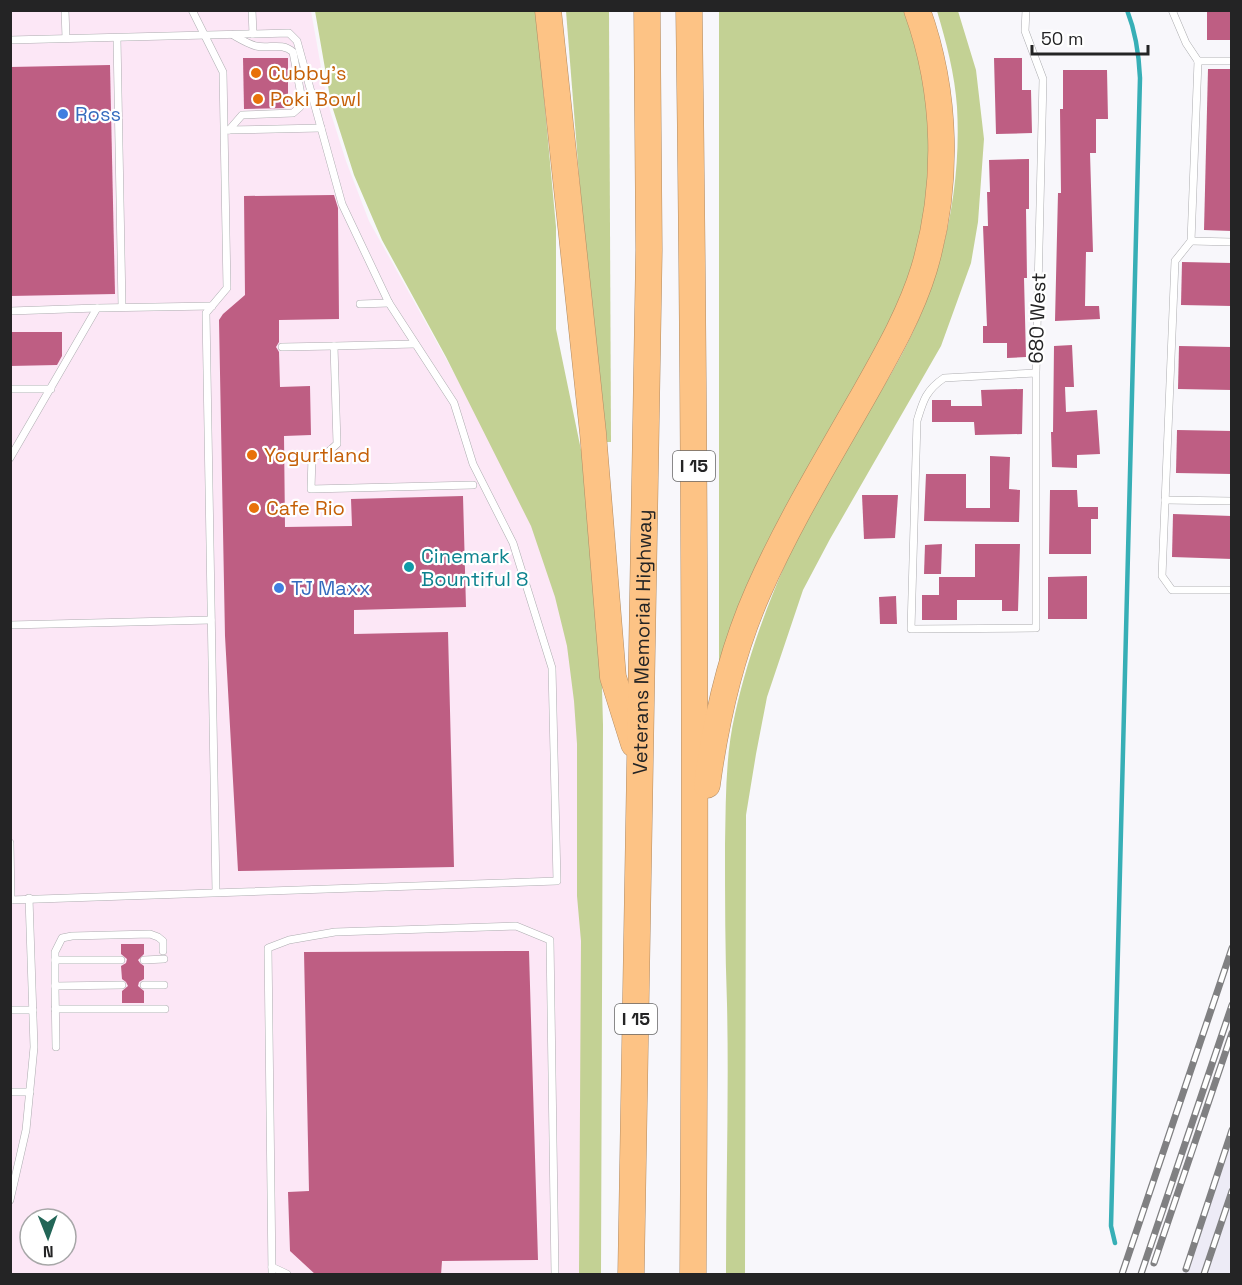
<svg xmlns="http://www.w3.org/2000/svg" width="1242" height="1285" viewBox="0 0 1242 1285" font-family="'Space Grotesk',sans-serif">
<rect width="100%" height="100%" fill="#f8f7fb"/>
<!-- commercial -->
<path fill="#fce7f6" fill-rule="evenodd" d="M 10,11 L 311,11 L 327,101 L 346,161 L 369,221 L 530,509 L 583,691 L 592,1274 L 11,1274 ZM 30,1219 L 66,1219 L 66,1255 L 30,1255 Z"/>
<!-- built -->
<polygon fill="#edebf6" points="1231,1124 1231,1274 1183,1274"/>
<!-- green -->
<g fill="#c3d194">
<polygon points="315,11 536,11 556,227 556,329 587,479 600,613 603,725 601,1274 579,1274 581,941 577,896 577,744 574,701 567,646 555,597 531,526 446,357 382,240 354,175 331,103"/>
<polygon points="566,11 609,11 611,442 607,442 595,352 584,239"/>
<polygon points="719,11 906,11 922,52 935,131 920,259 719,678"/>
<path d="M 937,11 L 958,11 L 976,70 L 984,139 L 978,222 L 971,263 L 941,346 L 830,539 L 803,590 L 767,697 L 756,754 L 746,815 L 745,1274 L 726,1274 C 726,1184 729,1094 727,1004 C 725,951 725,898 725,845 C 726,801 725,757 735,714 C 750,646 777,578 808,516 C 835,461 872,410 901,356 C 941,282 962,192 957,107 C 955,75 946,41 937,11 Z"/>
</g>
<g fill="none" stroke-linecap="round" stroke-linejoin="round">
<!-- stream -->
<path stroke="#37afb6" stroke-width="4.5" d="M 1115,1243 L 1111,1226 L 1140,78 C 1139,54 1136,33 1127,10"/>
</g>
<!-- building -->
<g fill="#be5e83">
<rect x="1207" y="10" width="25" height="30"/>
<polygon points="243,58 288,58 288,108 244,109"/>
<polygon points="994,58 1022,58 1022,90 1031,90 1032,133 996,134"/>
<polygon points="110,65 115,294 10,296 10,67"/>
<polygon points="1208,69 1232,69 1232,231 1204,230"/>
<polygon points="1063,70 1107,70 1108,119 1096,119 1096,153 1090,153 1093,252 1086,252 1085,306 1099,306 1100,319 1055,321 1058,193 1061,193 1060,109 1063,109"/>
<polygon points="1029,159 1029,209 1026,209 1027,278 1024,278 1026,357 1007,358 1007,343 983,343 983,326 987,326 983,226 988,226 987,192 990,192 989,160"/>
<polygon points="334,195 338,208 339,319 279,320 279,342 276,347 279,352 280,387 310,386 311,435 284,436 285,527 352,526 351,499 463,496 466,607 354,610 354,634 448,632 454,867 238,871 225,636 219,320 223,314 245,295 244,196"/>
<polygon points="1182,262 1232,263 1232,306 1181,305"/>
<polygon points="10,332 62,332 62,356 57,365 10,366"/>
<polygon points="1072,345 1074,387 1065,387 1066,412 1097,410 1100,454 1077,455 1077,468 1052,467 1051,432 1053,432 1054,346"/>
<polygon points="1179,346 1232,347 1232,390 1178,389"/>
<polygon points="1023,389 1022,434 975,435 974,422 932,422 932,400 951,400 951,406 982,406 981,390"/>
<polygon points="1177,430 1232,431 1232,474 1176,473"/>
<polygon points="990,456 1010,457 1009,489 1020,490 1019,522 924,521 926,474 966,474 966,508 990,508"/>
<polygon points="1050,490 1077,490 1078,507 1098,507 1098,519 1091,519 1091,554 1049,554"/>
<polygon points="862,495 898,495 895,538 864,539"/>
<polygon points="1173,514 1232,516 1232,559 1172,557"/>
<polygon points="942,544 941,574 924,574 925,545"/>
<polygon points="975,544 1020,544 1018,611 1002,611 1002,600 957,600 957,620 922,620 922,595 939,595 939,577 975,577"/>
<polygon points="1087,576 1087,619 1048,619 1048,577"/>
<polygon points="896,596 897,624 880,624 879,597"/>
<polygon points="121,944 144,944 144,954 138,960 140,963 144,966 144,979 139,982 138,986 144,991 144,1003 122,1003 122,991 128,986 126,982 122,979 121,966 126,963 127,959 121,954"/>
<polygon points="529,951 538,1260 442,1261 441,1275 316,1275 290,1251 288,1192 309,1191 304,952"/>
</g>
<g fill="none" stroke-linecap="round" stroke-linejoin="round">
<!-- lane casing -->
<g stroke="#adadb0" stroke-width="8">
<g id="lane">
<polyline points="65,10 66,38"/>
<polyline points="192,10 223,72 227,288 206,313 216,892"/>
<polyline points="252,10 253,34"/>
<path d="M 1026,10 L 1025,31 L 1043,79 L 1036,373 L 1036,628 L 911,629 L 917,421 C 923,401 926,390 944,378 L 1036,373"/>
<polyline points="1172,10 1186,43 1198,61"/>
<polyline points="117,38 122,307"/>
<polyline points="10,40 289,33 297,41 342,204 389,303 454,403 473,464 513,543 552,668 557,881 10,900"/>
<polyline points="1198,61 1191,241 1175,261 1162,576 1172,590 1232,590"/>
<polyline points="1198,61 1232,61"/>
<polyline points="227,130 321,128"/>
<path d="M 229,130 L 242,115 L 293,113 L 300,107 L 302,100 L 293,52 C 282,42 269,49 256,46 C 248,44 240,39 233,35"/>
<polyline points="1191,241 1232,242"/>
<polyline points="360,304 389,303"/>
<polyline points="10,311 97,308"/>
<polyline points="415,344 334,346 337,444 327,453 312,457 311,489 473,485"/>
<polyline points="282,347 334,346"/>
<polyline points="10,389 51,389"/>
<polyline points="10,458 97,308 212,306"/>
<polyline points="1165,500 1232,501"/>
<polyline points="10,625 211,620"/>
<polyline points="10,843 11,900"/>
<polyline points="55,960 121,960"/>
<polyline points="144,960 164,959"/>
<polyline points="144,985 164,985"/>
<polyline points="55,986 55,952 62,938 72,936 150,934 158,937 163,941 163,951"/>
<polyline points="55,1009 165,1009"/>
<polyline points="10,1010 33,1010"/>
<polyline points="56,1047 55,986 122,985"/>
<polyline points="10,1092 30,1092"/>
<polyline points="10,1200 26,1130 34,1047 29,898"/>
<polyline points="272,1267 287,1274"/>
<polyline points="272,1274 268,948 289,940 335,932 516,926 550,940 555,1274"/>
</g>
</g>
<!-- highway casing -->
<g stroke="#b18b63" stroke-width="27">
<g id="highway">
<polyline points="548,10 593,433 613,677 634,744"/>
<path d="M 689,10 C 695,432 696,853 693,1274"/>
<path d="M 707,785 C 716,719 731,653 758,592 C 787,526 825,463 861,400 C 884,359 910,315 924,269 C 949,185 947,93 917,10"/>
<path id="s1" d="M 631,1274 L 649,250 L 647,10"/>
</g>
</g>
<!-- lane -->
<use href="#lane" stroke="#fff" stroke-width="7"/>
<!-- highway -->
<use href="#highway" stroke="#fdc385" stroke-width="26"/>
<!-- rail casing -->
<g stroke="#808082" stroke-width="7">
<g id="rail">
<polyline points="1154,1263 1232,1033"/>
<polyline points="1186,1269 1232,1130"/>
<polyline points="1122,1274 1232,948"/>
<polyline points="1141,1274 1232,1005"/>
<polyline points="1204,1274 1232,1191"/>
</g>
</g>
<!-- rail -->
<use href="#rail" stroke="#fff" stroke-width="4.5" stroke-dasharray="14" stroke-linecap="butt"/>
</g>
<!-- markers -->
<g fill="#e8710a" stroke="#fff" stroke-width="2">
<circle cx="256" cy="73" r="6"/>
<circle cx="258" cy="99" r="6"/>
<circle cx="252" cy="455" r="6"/>
<circle cx="254" cy="508" r="6"/>
</g>
<g fill="#3f7fe0" stroke="#fff" stroke-width="2">
<circle cx="63" cy="114" r="6"/>
<circle cx="279" cy="588" r="6"/>
</g>
<circle fill="#0f9aa8" stroke="#fff" stroke-width="2" cx="409" cy="567" r="6"/>
<g text-anchor="middle" stroke-width="4.5" stroke-linejoin="round" paint-order="stroke">
<!-- shield labels -->
<g fill="#fff" stroke="#666" stroke-width="1.5">
<rect x="673" y="451" width="42" height="30" rx="4.5"/>
<rect x="615" y="1004" width="42" height="30" rx="4.5"/>
</g>
<g font-size="18" font-weight="bold" fill="#242425">
<text x="694" y="472">I 15</text>
<text x="636" y="1025">I 15</text>
</g>
<!-- food labels -->
<g font-size="20" fill="#c56008" stroke="#fff" text-anchor="start">
<text x="268" y="80">Cubby's</text>
<text x="270" y="106">Poki Bowl</text>
<text x="264" y="462">Yogurtland</text>
<text x="266" y="515">Cafe Rio</text>
</g>
<!-- shop labels -->
<g font-size="20" fill="#366cbe" stroke="#fff" text-anchor="start">
<text x="75" y="121">Ross</text>
<text x="291" y="595">TJ Maxx</text>
</g>
<!-- street labels -->
<g font-size="20" fill="#242425" stroke="#fff">
<text transform="translate(1037 318) rotate(-88)" y="7">680 West</text>
<text dy="7" stroke="none"><textPath href="#s1" startOffset="632">Veterans Memorial Highway</textPath></text>
</g>
<!-- culture labels -->
<g font-size="20" fill="#0d838f" stroke="#fff" text-anchor="start">
<text x="421" y="563">Cinemark<tspan x="421" dy="23">Bountiful 8</tspan></text>
</g>
</g>
<!-- border -->
<rect width="1242" height="1285" fill="none" stroke="#242425" stroke-width="24"/>
<!-- north arrow -->
<g transform="translate(48 1237) rotate(179)"><circle r="28" fill="#ffffff" stroke="#a7a7a8" stroke-width="1.5"/>
<path d="M0-4.5L10 22L0 15L-10 22Z" fill="#226657"/>
<text y="-9" font-size="16" font-weight="bold" text-anchor="middle" fill="#242425">N</text>
</g>
<!-- scale -->
<path d="M1032 45v9h116v-9" fill="none" stroke="#242425" stroke-width="3"/>
<text x="1041" y="45" font-size="18" fill="#242425" stroke="#ffffff" stroke-width="4.5" paint-order="stroke">50 m</text>
</svg>
